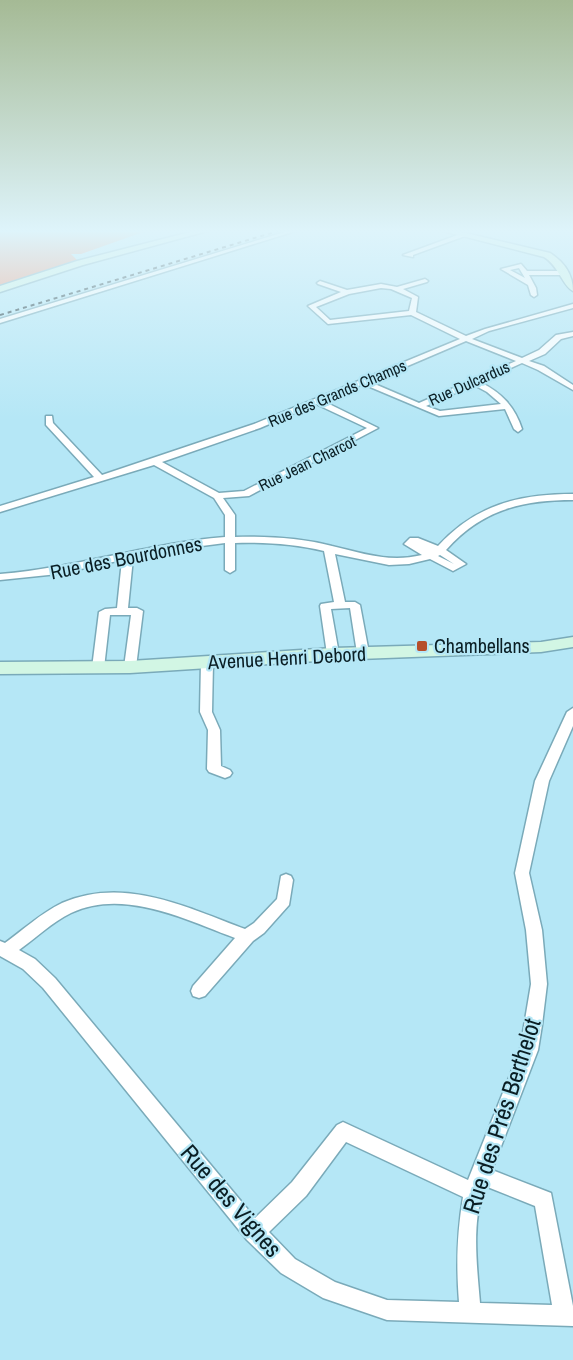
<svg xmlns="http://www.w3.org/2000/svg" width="573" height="1360" viewBox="0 0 573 1360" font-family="'Archivo Narrow',sans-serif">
<rect width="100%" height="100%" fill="#b5e7f6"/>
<!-- green -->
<polygon fill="#f79676" points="0,230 149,230 81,254 71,254 80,263 0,289"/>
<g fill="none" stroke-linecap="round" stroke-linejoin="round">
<!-- street casing -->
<g stroke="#7aaab9" stroke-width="3">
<g id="street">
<polygon points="291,230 299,230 0,323 0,319"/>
<polygon points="463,233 465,236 413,255 413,257 403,255"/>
<path d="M 521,264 L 527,271 L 565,271 L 568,273 L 565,275 L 529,275 L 536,288 L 537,295 L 534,297 L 531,295 L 528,285 L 501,269 ZM 519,268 L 525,278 L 510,270 Z"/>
<path d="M 425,279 L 428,281 L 427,282 L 403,289 L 418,297 L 416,312 L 466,336 L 485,329 L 573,304 L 573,308 L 489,331 L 472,339 L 522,358 L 539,350 L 556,335 L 573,332 L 573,336 L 561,339 L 545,354 L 529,361 L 544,366 L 573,385 L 573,390 L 538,370 L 522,363 L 480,382 C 502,393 515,407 522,429 L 518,432 L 514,429 L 505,409 L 439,416 L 363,384 L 323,401 L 378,428 L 249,496 L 223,498 L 235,515 L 235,537 C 267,536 301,538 332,546 C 362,553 389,563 422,555 L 404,544 L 410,538 L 418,538 L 438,546 C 476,505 518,494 573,494 L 573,500 C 522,500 481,510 446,550 L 466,564 L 453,571 L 430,559 L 409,564 L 389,565 L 335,554 L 345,602 L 355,602 L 360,605 L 369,653 L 367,656 L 359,656 L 357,653 L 350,608 L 331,609 L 339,654 L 333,658 L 327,654 L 320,606 L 321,604 L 334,602 L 324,551 C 295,544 265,542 235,543 L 235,570 L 230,573 L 225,570 L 225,543 L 171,550 L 133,558 L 128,608 L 137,608 L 143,611 L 136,667 L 130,671 L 124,667 L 131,615 L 110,615 L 104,668 L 98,672 L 92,668 L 99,612 L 105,609 L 117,608 L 122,560 L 58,574 L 0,580 L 0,574 C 76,568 149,543 225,537 L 225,515 L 214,498 L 154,465 L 0,512 L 0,506 L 94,477 L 46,425 L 46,416 L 52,416 L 53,423 L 102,475 L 254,424 L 460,339 L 411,315 L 328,324 L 308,306 L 341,292 L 318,284 L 317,283 L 320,281 L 347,290 L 381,284 L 397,287 ZM 381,288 L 391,289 L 412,298 L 409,311 L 330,320 L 316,307 L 349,294 ZM 466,341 L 516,361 L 419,403 L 370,382 ZM 474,385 L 487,392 L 501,404 L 440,411 L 426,406 ZM 316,404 L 367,428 L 244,491 L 219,493 L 162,462 L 260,428 ZM 440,555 L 454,564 L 438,556 Z"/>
<polygon points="207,658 213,662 212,712 220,730 221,766 230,770 232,773 230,776 225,778 209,772 207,769 208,730 200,712 201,662"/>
<path d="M 573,708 L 573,726 L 549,781 L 529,873 L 542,930 L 547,984 L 542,1025 L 538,1050 L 492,1170 L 551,1193 L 573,1306 L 573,1326 L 387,1320 L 323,1298 L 281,1273 L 247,1240 L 43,988 L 23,969 L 0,956 L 0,941 L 5,943 C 23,930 41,913 62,903 C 124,876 186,907 245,929 L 254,923 L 277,899 L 281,876 L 286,874 L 291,876 L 293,880 L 289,905 L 264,933 L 253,941 L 205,996 L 199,998 L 193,996 L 191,991 L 193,986 L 235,938 C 186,920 124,888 71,913 C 52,922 36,938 19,950 L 35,959 L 55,978 L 255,1218 L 292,1182 L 337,1125 L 343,1122 L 468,1180 L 520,1050 L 531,984 L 526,930 L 515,873 L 535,781 L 567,712 ZM 346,1142 L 463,1197 C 457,1234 456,1264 459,1302 L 387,1300 L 335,1282 L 295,1259 L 269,1232 L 306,1196 ZM 485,1186 L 535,1206 L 552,1305 L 480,1303 C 477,1266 471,1221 485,1186 Z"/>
</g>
</g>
<!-- secondary casing -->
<g stroke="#7aaab9" stroke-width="3">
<g id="secondary">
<polygon points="198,230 211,230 83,265 0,292 0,286 77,261"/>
<path d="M 439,230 L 453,230 L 550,253 C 564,262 573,274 573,291 C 562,285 559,266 544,257 Z"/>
<polygon points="573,637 573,647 541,652 333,660 130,673 0,674 0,662 130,661 333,648 541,642"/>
</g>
</g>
<!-- street -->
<use href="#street" fill="#fff" fill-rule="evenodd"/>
<!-- secondary -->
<use href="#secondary" fill="#d2f6e4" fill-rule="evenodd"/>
<!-- rail -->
<polyline stroke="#1f363d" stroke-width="2" stroke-dasharray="4 4" stroke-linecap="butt" points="0,315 281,230"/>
</g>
<!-- sky -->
<linearGradient id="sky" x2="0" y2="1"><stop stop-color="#a5ba95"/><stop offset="0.55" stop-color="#def4fb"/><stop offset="1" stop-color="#def4fb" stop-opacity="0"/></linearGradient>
<rect width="573" height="420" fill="url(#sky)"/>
<!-- markers -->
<rect fill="#b64e2a" stroke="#b5e7f6" stroke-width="2" x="416" y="640" width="12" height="12" rx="3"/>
<g text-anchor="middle" stroke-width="4.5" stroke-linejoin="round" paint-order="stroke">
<!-- far-street labels -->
<g font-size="16" fill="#0a1e24" stroke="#b5e7f6">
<text transform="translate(469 383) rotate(-24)" y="6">Rue Dulcardus</text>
<text transform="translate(337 393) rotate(-23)" y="6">Rue des Grands Champs</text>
<text transform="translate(307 463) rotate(-26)" y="6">Rue Jean Charcot</text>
</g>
<!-- street labels -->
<g font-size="20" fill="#0a1e24" stroke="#b5e7f6">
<text transform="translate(126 558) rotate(-11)" y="7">Rue des Bourdonnes</text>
<text transform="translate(287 658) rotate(-3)" y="7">Avenue Henri Debord</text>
</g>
<!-- poi labels -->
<g font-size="20" fill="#0a1e24" stroke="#b5e7f6" text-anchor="start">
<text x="434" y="653">Chambellans</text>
</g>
<!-- near-street labels -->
<g font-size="24" fill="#0a1e24" stroke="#b5e7f6">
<text transform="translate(502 1116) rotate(-72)" y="8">Rue des Prés Berthelot</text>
<text transform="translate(231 1201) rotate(49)" y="8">Rue des Vignes</text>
</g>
</g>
</svg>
